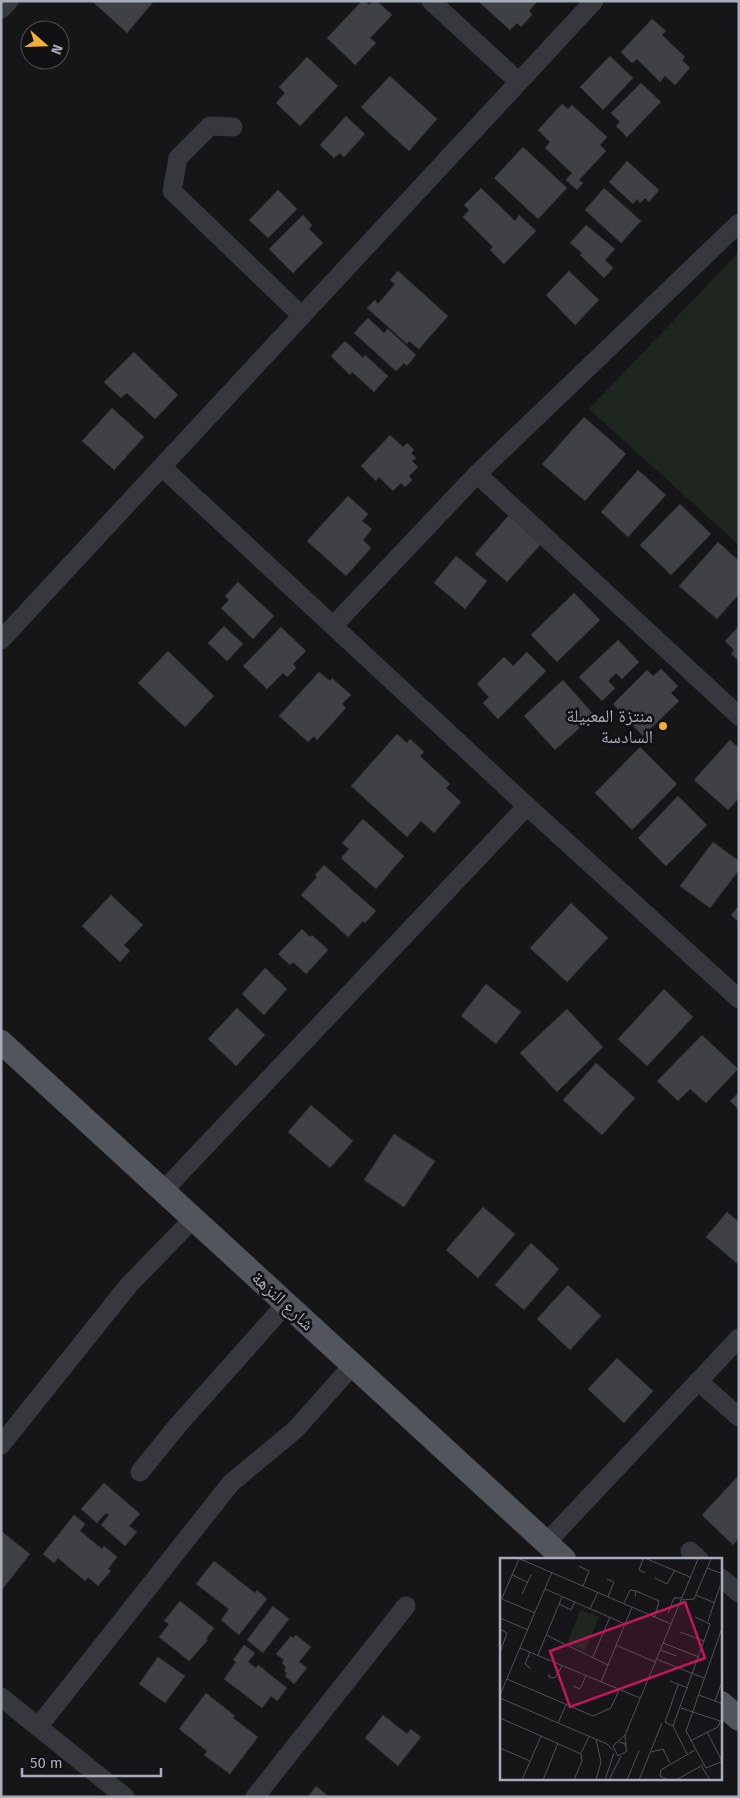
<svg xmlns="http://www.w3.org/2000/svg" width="740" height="1798" viewBox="0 0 740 1798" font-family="'Fira Sans','Noto Naskh Arabic',sans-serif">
<rect width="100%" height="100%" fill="#161618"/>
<!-- green -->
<polygon fill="#1e261f" points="739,252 739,545 589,409"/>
<!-- building -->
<g fill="#404145" stroke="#303034">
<polygon points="92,1 154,1 127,33"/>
<polygon points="362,1 365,1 369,5 373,1 377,1 392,15 370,38 376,43 355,65 327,38"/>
<polygon points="478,1 537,1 537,2 529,11 532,15 521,27 517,23 510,30"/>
<polygon points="652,19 666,31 662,35 685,57 682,60 690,68 675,85 665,76 660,82 637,59 632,63 621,52"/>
<polygon points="610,56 633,78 603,110 580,87"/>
<polygon points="307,57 338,86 300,126 276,103 285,93 279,87"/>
<polygon points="390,76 437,119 409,151 361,107"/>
<polygon points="641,83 661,102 627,137 616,126 620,122 611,113"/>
<polygon points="562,104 568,109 572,105 607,137 600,145 606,151 579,180 583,183 577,190 566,180 572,173 545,148 550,142 538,130"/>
<polygon points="346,116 365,134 344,157 340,153 334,158 320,145"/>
<polygon points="523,147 567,188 538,219 494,178"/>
<polygon points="627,161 659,190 649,202 645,198 640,203 637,199 633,204 609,182"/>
<polygon points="481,188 515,221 519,215 536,231 504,264 490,250 493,247 463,217 469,210 464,205"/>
<polygon points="604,188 641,221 621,243 585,210"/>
<polygon points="278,190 297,209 268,238 249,220"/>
<polygon points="303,215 312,225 309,229 323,243 293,273 269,249"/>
<polygon points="586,225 615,249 605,260 613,268 604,278 580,255 582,253 570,243"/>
<polygon points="398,271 448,316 419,349 409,341 407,344 367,308 375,300 378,304 395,284 390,280"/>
<polygon points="569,271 599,300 575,325 546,295"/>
<polygon points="368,318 384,333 388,329 416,355 407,366 404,363 396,371 354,333"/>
<polygon points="345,341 363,358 365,355 388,376 374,392 352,372 350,375 331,356"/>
<polygon points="134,352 178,395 155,419 127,393 121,398 104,382"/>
<polygon points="112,408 144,437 114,470 82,441"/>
<polygon points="584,417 626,454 585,501 542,464"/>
<polygon points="390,435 403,447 407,443 414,450 411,453 416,458 412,461 418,467 409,476 412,480 405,487 401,483 393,491 379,477 376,481 361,466"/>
<polygon points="638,470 666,495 628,537 601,512"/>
<polygon points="348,496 368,514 362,521 372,529 363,540 371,548 346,576 307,541"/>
<polygon points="680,504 711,534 671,575 640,545"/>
<polygon points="509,515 541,544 507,582 475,554"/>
<polygon points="718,542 739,561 739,594 717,619 679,586"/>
<polygon points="456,556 487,581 465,609 434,583"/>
<polygon points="238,582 274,616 253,639 221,608 229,600 225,596"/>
<polygon points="574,593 600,620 557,662 531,635"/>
<polygon points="224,626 243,644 227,661 208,643"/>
<polygon points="739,626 739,661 731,654 734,650 725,641"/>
<polygon points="281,627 306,651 293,664 296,668 287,677 283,673 267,689 243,666"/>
<polygon points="618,640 639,662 622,679 616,673 608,681 615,688 602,701 579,677"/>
<polygon points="168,651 214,696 185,727 138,683"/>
<polygon points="527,652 546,671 498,719 483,703 489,697 477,684 504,657 513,666"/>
<polygon points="661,669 678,686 671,693 679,701 643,736 613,704 647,670 653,676"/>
<polygon points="319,672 330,681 332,678 351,695 342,704 346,708 317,740 314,736 308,742 279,716"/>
<polygon points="563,680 594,715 555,750 524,716"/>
<polygon points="397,734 407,743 410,739 424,752 420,756 450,784 446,788 461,802 434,833 421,821 407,837 351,786"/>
<polygon points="730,740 739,748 739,798 728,810 694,780"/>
<polygon points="640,747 677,784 632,830 595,793"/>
<polygon points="678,796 707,825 666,866 638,838"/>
<polygon points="363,819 404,856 376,889 341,858 349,849 342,843"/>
<polygon points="713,842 739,861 739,870 710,908 680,886"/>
<polygon points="324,865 376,911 365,923 363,921 348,937 301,895 317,877 315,875"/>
<polygon points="111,895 143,925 124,945 130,951 120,962 82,926"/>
<polygon points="571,903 608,938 567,982 530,948"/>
<polygon points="739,906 739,922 731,915"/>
<polygon points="302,929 310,937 312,935 328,950 306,974 293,962 290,965 278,954"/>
<polygon points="265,968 287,989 264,1015 242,994"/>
<polygon points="486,984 521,1012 496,1044 461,1016"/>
<polygon points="664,989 693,1017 647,1066 618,1039"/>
<polygon points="237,1008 265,1035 236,1066 208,1039"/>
<polygon points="567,1009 603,1047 557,1092 520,1053"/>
<polygon points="702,1035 738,1069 706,1103 690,1089 678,1101 657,1081"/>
<polygon points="596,1063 635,1098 602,1135 563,1100"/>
<polygon points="739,1092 739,1110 730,1101"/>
<polygon points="311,1105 353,1141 330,1168 288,1132"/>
<polygon points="394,1134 435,1161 404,1207 364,1180"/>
<polygon points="483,1207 515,1234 478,1278 446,1250"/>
<polygon points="727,1212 739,1222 739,1265 706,1237"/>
<polygon points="531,1243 559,1269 524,1310 495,1285"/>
<polygon points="568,1285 601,1316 570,1350 537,1319"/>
<polygon points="617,1358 653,1391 624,1423 588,1389"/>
<polygon points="739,1475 739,1538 733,1545 702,1515"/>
<polygon points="104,1483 140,1514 129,1526 137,1532 125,1546 101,1525 109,1515 106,1513 97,1523 81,1509"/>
<polygon points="74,1515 85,1524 80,1531 102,1549 104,1546 117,1557 108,1569 111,1571 98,1586 88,1577 85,1581 58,1558 54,1563 43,1554"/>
<polygon points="1,1531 30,1554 1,1591"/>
<polygon points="214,1561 255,1593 257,1590 267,1599 239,1635 221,1620 229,1609 196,1584"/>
<polygon points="180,1601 214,1628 206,1639 208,1640 189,1661 159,1637 169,1624 164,1621"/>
<polygon points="273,1606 289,1619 263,1653 247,1640"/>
<polygon points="296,1635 311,1647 299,1662 307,1668 294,1684 285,1676 287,1673 284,1671 286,1667 282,1663 284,1660 276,1654 291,1636 293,1638"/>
<polygon points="244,1645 255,1653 248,1662 256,1668 258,1665 287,1688 277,1701 271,1696 262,1708 224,1679 236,1662 233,1660"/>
<polygon points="158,1657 185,1676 165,1703 139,1684"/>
<polygon points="206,1693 235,1716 233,1718 258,1737 230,1774 204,1755 207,1751 179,1729"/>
<polygon points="383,1715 407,1734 411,1729 421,1737 398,1766 365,1738"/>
<polygon points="316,1786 329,1797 308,1797"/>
</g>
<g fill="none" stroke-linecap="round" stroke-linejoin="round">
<!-- minor -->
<g stroke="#37383d" stroke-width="19">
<polyline points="431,1 519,82"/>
<polyline points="1,9 9,1"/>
<polyline points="233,127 210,126 178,158 172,191 302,316"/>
<polyline points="162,467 527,806 739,999"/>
<polyline points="477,474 739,716"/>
<polyline points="333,626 477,474 739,223"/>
<polyline points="1,640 594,1"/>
<polyline points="163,1191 527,806"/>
<polyline points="698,1381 739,1417"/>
<polyline points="1,1445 128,1286 193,1219"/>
<polyline points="140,1472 178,1425 286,1304"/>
<polyline points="546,1543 739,1338"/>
<polyline points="690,1551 699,1559"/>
<polyline points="721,1578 739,1593"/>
<polyline points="1,1697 125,1797"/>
<polyline points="38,1727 231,1483 295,1430 353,1365"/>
<polyline points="255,1797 406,1606"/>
</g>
<!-- major -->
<g stroke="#53555c" stroke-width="24">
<polyline points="1,1042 564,1559"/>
<polyline points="721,1703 739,1719"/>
</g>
</g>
<!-- markers -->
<circle fill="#f2b134" stroke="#111113" stroke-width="2" cx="663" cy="726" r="5"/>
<g text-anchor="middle" stroke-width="5" stroke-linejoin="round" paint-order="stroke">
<!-- poi labels -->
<g font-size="18" fill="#a8adb8" stroke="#111113" text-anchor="end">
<text x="653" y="722">منتزة المعبيلة<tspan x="653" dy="21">السادسة</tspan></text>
</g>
<!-- street labels -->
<g font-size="18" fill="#a8adb8" stroke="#111113">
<text transform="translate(283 1301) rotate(43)" y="6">شارع النزهة</text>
</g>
</g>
<!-- overview -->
<g transform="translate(500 1558)">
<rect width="222" height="222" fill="#161618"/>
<path d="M 80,52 L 99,59 L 85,93 L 67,86 Z" fill="#1e261f"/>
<path fill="none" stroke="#505258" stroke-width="1" d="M 20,1 L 171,66M 143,1 L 139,12 L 145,15M 147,1 L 190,19M 79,8 L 89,13 L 83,28M 207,10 L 223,16M 12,17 L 27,24M 155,20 L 167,26 L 175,12M 107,21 L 114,24 L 108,39M 45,31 L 125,66M 136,33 L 159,43 L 155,59M 22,36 L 31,17M 196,37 L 215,45M 2,40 L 19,1M 2,41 L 35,55M 181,42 L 194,41 L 211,1M 124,45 L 130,32 L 136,33 L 135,38M 59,46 L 71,52 L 75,44M 90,51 L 98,34M 168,55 L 174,40 L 182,40M 0,60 L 28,72M 208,63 L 220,28M 223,67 L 186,173 L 206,210 L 223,203M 0,71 L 7,75 L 0,94M 180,74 L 204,83M 46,77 L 108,107M 163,85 L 199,99M 116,87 L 155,104M 20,90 L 140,140M 160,92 L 177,98M 30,94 L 25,106 L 31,111M 38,97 L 62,39M 93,99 L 110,59M 156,101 L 204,120M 49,116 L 49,119 L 55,120 L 62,108M 7,121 L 93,158 L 111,150 L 119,132M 170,123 L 188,130M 101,124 L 132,49M 73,128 L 80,131 L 86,118M 0,137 L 52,14M 199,137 L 223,146M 0,140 L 107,186 L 113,192M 215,143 L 223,121M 181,150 L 223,164M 0,160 L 41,178M 58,165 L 66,147M 173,168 L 165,164 L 178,127M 207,174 L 222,203M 125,177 L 198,1M 96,181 L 101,204 L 96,222M 190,183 L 218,169 L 220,164M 119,184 L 125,186 L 127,193 L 118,198 L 113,188 L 125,177 L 126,188M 0,190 L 30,203M 151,194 L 163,191 L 170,205M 81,195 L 89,179M 187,196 L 173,168 L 210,66 L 195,59M 202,209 L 210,222M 22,222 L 41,178 L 81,196 L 82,203 L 74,222M 43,222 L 58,185M 105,222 L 114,195M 109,222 L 121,198M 127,222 L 139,193M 139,222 L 162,165M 168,222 L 160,218 L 161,212 L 195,192M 176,222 L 203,207"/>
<path fill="#c2185b" fill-opacity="0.15" stroke="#c2185b" stroke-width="2.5" d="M 185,44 L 205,100 L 70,149 L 50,93 Z"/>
<rect width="222" height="222" fill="none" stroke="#a8adb8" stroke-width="2.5"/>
</g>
<!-- border -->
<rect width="740" height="1798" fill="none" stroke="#a8adb8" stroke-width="5"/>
<!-- north arrow -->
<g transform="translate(45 45) rotate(110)"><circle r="24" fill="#111113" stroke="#4d4f55"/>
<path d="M0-4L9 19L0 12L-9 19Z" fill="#f2b134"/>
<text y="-8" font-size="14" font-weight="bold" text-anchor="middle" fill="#a8adb8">N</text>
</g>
<!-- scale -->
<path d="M22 1768v8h139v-8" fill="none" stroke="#a8adb8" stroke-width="2.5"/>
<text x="30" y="1768" font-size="15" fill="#a8adb8" stroke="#111113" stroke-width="4" paint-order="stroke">50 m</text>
</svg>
